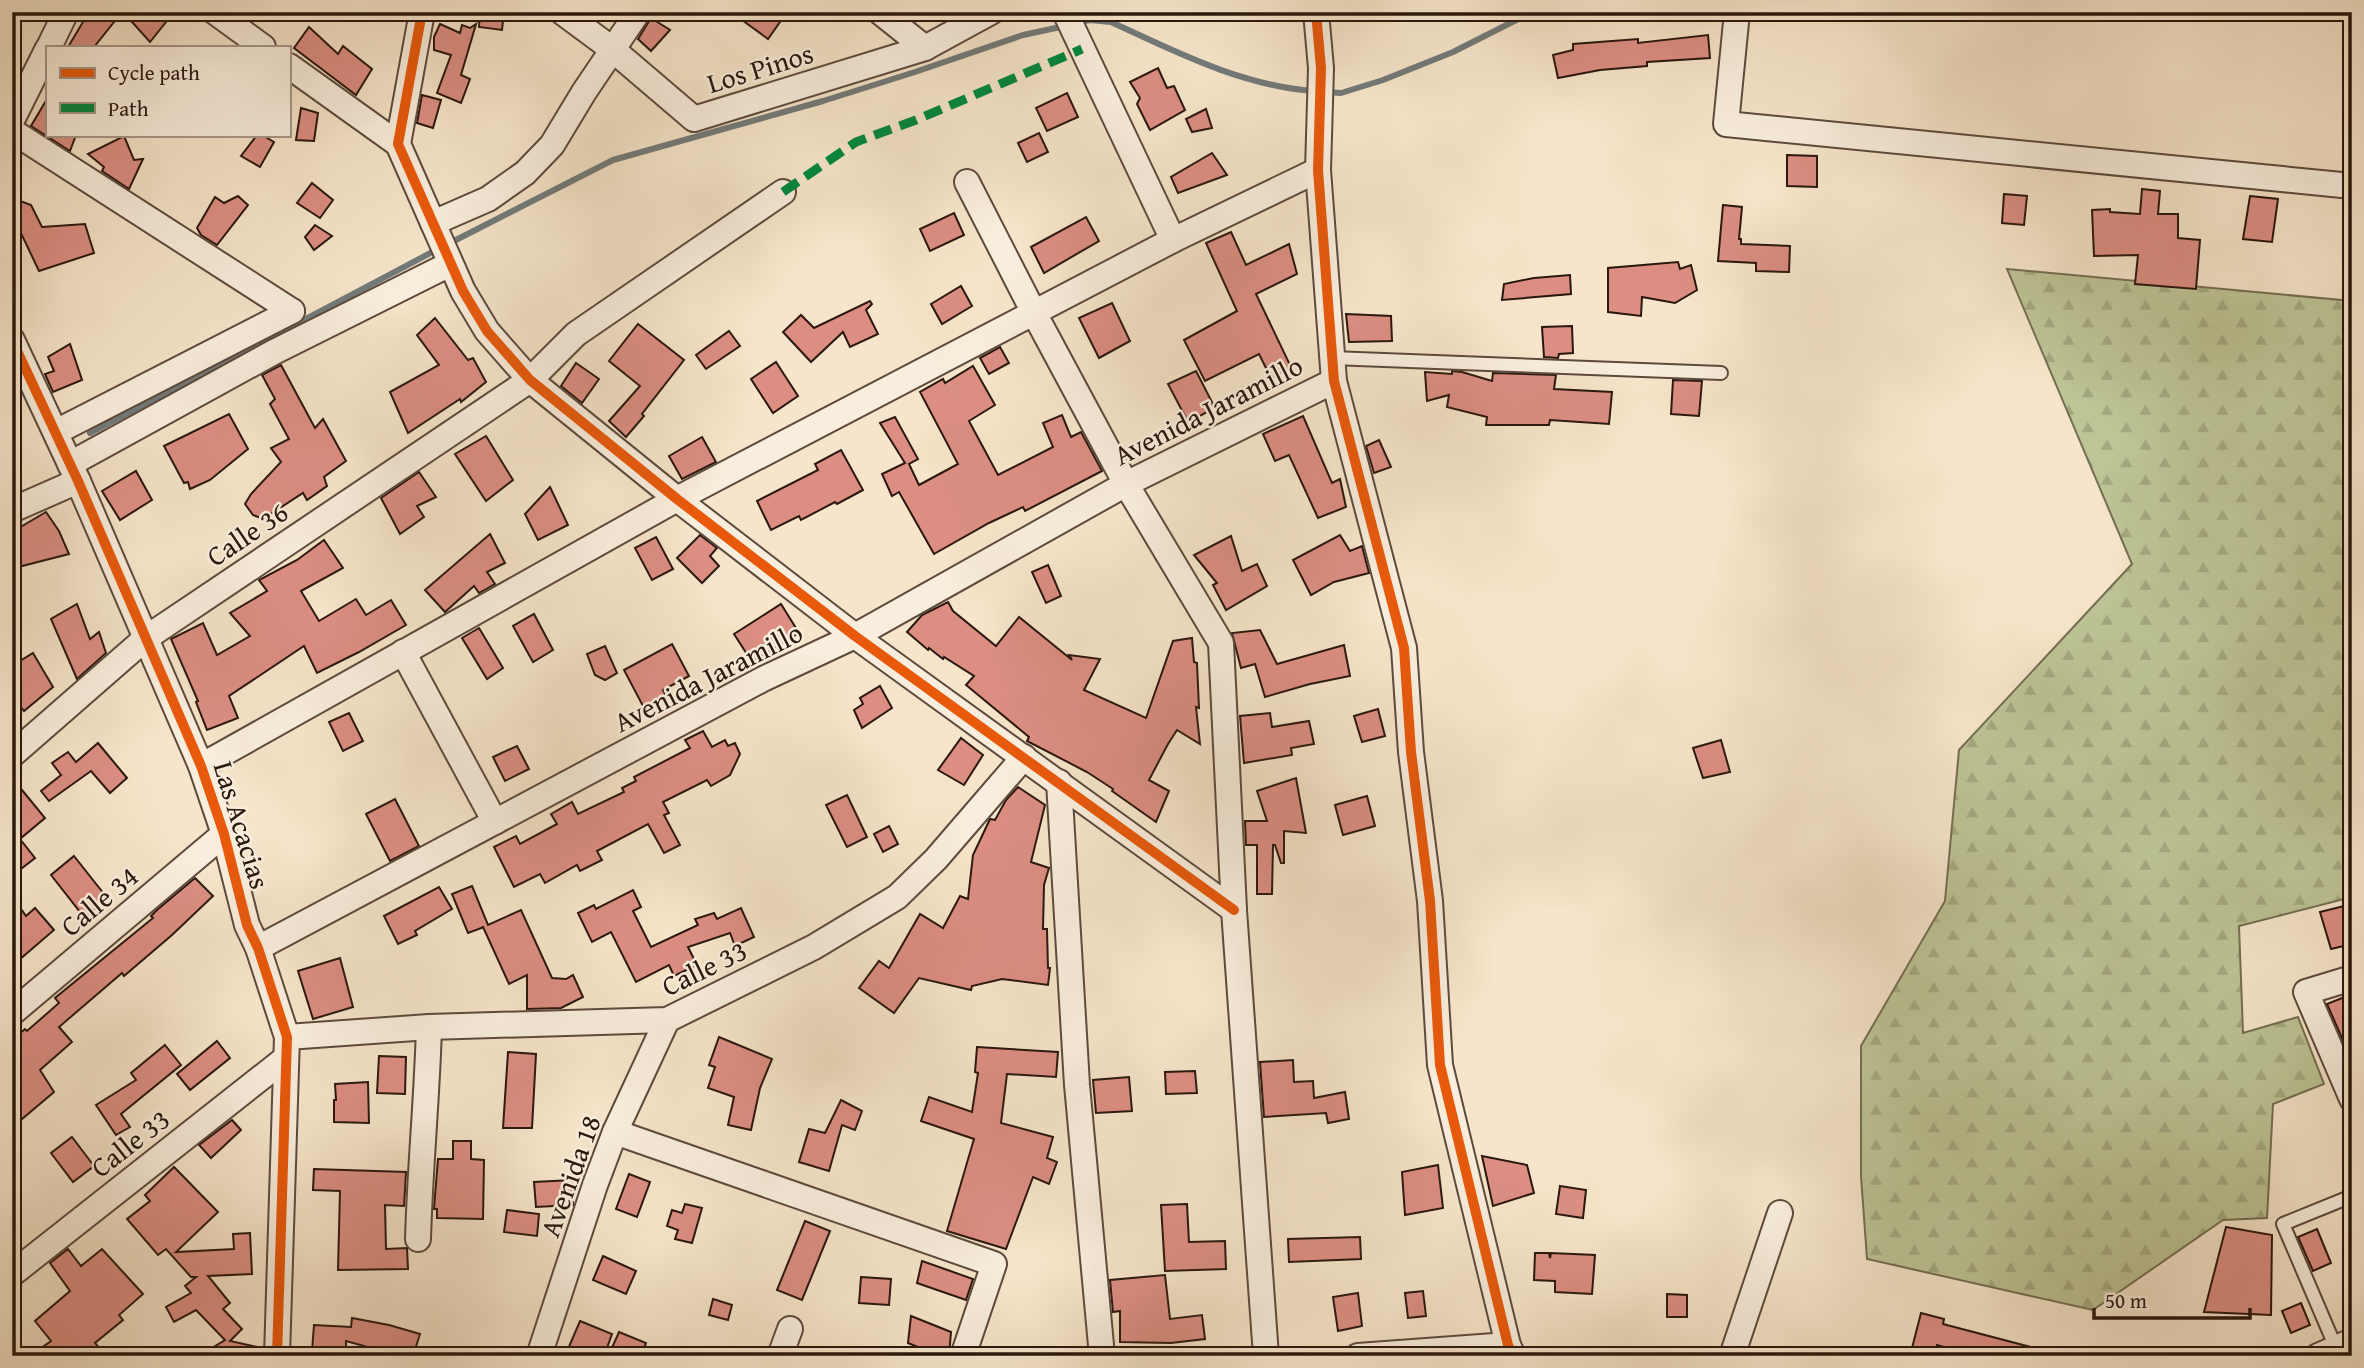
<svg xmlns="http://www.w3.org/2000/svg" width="2364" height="1368" viewBox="0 0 2364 1368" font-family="'Gentium Book Plus',serif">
<defs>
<pattern id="forest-firs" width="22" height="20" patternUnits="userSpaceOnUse" patternTransform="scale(1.75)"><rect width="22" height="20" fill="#bdc496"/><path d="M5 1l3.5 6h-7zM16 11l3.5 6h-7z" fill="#a3a880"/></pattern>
</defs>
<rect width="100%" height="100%" fill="#f6e5ca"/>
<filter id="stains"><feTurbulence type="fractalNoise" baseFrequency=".00286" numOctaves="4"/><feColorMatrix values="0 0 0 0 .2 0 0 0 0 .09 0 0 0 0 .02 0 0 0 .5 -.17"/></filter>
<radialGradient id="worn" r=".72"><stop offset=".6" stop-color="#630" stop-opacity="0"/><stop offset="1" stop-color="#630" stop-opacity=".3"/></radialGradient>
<!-- forest -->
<polygon fill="url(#forest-firs)" stroke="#746e52" stroke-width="2" points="2007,269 2352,301 2352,897 2239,926 2243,1033 2298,1017 2324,1084 2273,1104 2267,1218 2223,1220 2093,1310 1867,1259 1861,1176 1861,1046 1945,901 1959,750 2132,564"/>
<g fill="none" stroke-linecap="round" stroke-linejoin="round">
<!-- stream -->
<g stroke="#727a79" stroke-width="6">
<path d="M 1076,23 L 1090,20 L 1111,22 C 1176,52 1242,86 1314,91"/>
<polyline points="1325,92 1341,93 1383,80 1453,52 1532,12"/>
<polyline points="448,244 613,160 823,101 915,72 1023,35 1065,26"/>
<polyline points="90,433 438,249"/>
</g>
</g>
<!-- building -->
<g fill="#dc8e83" stroke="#2a170e" stroke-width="2">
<polygon points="89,12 122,12 94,47 68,47"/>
<polygon points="123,12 174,12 150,42"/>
<polygon points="480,12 504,12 502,30 479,27"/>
<polygon points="731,12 787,12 768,39"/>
<polygon points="651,18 670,30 651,51 638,39"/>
<polygon points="440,24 460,33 462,25 470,28 476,24 461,75 470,79 461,103 437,93 451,55 434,50 434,37"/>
<polygon points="309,27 338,54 343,46 372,69 356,95 294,48"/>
<polygon points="1708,35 1710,58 1647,62 1647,66 1600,70 1558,78 1553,55 1573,50 1573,44 1638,39 1638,43"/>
<polygon points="1158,68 1167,88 1174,86 1185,110 1150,130 1137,104 1140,98 1130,82"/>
<polygon points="1067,93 1078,117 1047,131 1036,108"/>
<polygon points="422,95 441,100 433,128 417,123"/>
<polygon points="47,99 47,135 76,135 70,151 31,126"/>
<polygon points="301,108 318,113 314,141 296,140"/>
<polygon points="1206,109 1212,128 1192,132 1186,119"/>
<polygon points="1039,133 1048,152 1027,162 1018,143"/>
<polygon points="257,135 262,135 274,142 260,167 241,156"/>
<polygon points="124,136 134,160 143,159 129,189 102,171 104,167 88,154"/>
<polygon points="1212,153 1227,175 1178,193 1171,177"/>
<polygon points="1787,155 1817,156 1817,187 1787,186"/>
<polygon points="312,183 333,200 320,218 297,203"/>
<polygon points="2142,189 2160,191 2158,214 2178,214 2178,238 2200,240 2196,289 2135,284 2138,255 2094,256 2092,210 2110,209 2110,212 2140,214"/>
<polygon points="2004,194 2027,196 2024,225 2002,223"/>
<polygon points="238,196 248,205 217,245 201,235 197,228 215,197 224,203"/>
<polygon points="2250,196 2278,199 2272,242 2243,239"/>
<polygon points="12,198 31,205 42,227 85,224 94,253 39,271 19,229 12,229"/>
<polygon points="1723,205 1742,207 1739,239 1741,239 1741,244 1790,246 1789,272 1756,271 1756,263 1718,261"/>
<polygon points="954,213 964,235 930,251 920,229"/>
<polygon points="1086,217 1099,241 1044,273 1031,247"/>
<polygon points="315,225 332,236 314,250 305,237"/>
<polygon points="1231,232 1246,265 1289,244 1297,274 1256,294 1291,367 1271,378 1259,354 1205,381 1184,340 1237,311 1206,243"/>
<polygon points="1678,262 1680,269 1691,265 1697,290 1675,303 1642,297 1641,316 1608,312 1608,268"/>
<polygon points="1570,275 1571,294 1502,300 1504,284 1534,278"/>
<polygon points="961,286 972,306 942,324 931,304"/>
<polygon points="870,301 872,304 866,310 878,334 850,347 843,332 811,362 783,332 801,315 814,328"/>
<polygon points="1112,303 1130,341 1099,358 1079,318"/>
<polygon points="1346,314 1391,316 1392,341 1349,342"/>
<polygon points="435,318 468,360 473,358 486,382 461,402 460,399 408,433 390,392 439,365 417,335"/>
<polygon points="638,324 684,360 642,414 644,416 626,437 609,421 640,386 609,361"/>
<polygon points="1572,326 1573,353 1559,354 1558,358 1544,357 1542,327"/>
<polygon points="729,331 740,346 706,369 696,355"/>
<polygon points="70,344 82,380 53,392 45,374 54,371 48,357"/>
<polygon points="1000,347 1009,363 989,374 980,358"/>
<polygon points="776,362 798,396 773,413 751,379"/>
<polygon points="576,363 599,379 582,403 561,386"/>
<polygon points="281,365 315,428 323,419 346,461 324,477 327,486 307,500 303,493 263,519 253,515 245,504 251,494 281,462 271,448 289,439 270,404 275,399 262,375"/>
<polygon points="973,366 995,405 969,421 998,475 1053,447 1043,423 1062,415 1071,437 1081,432 1102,471 1025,511 1023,507 989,523 934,554 899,492 892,496 882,474 905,463 880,423 895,417 918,459 909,464 919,485 958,464 920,392 943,379 945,383"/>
<polygon points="1196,371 1215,408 1188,422 1168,384"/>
<polygon points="1452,371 1462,372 1492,381 1493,373 1556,375 1554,389 1612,392 1609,424 1550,420 1549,425 1486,425 1487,417 1447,407 1449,395 1427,401 1425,372 1452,374"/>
<polygon points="1673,380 1702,381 1699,416 1671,414"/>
<polygon points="229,414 248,449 210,480 190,489 188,482 184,483 164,446"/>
<polygon points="1303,416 1332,483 1340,479 1346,507 1318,518 1289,455 1275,461 1263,434"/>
<polygon points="486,436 513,480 486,501 455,454"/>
<polygon points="702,437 716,462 682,479 669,456"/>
<polygon points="1379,440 1391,467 1374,473 1366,446"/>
<polygon points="841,450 863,490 837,504 835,502 801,520 799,516 771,530 757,501 818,470 815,464"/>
<polygon points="136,471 152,500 120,520 102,491"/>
<polygon points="419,472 436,497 417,506 424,517 400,534 381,498"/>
<polygon points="550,487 568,525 538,540 525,514"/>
<polygon points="46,512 59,531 69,554 22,566 12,553 12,532"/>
<polygon points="490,534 505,563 487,572 495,584 479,593 474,586 445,612 425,590"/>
<polygon points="700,535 717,548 710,556 719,566 702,583 677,558"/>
<polygon points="1340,535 1350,551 1362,546 1369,573 1334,582 1311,595 1293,560"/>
<polygon points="1231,536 1242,571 1257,564 1267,586 1226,610 1213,585 1217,583 1194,555"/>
<polygon points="656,537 673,569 652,580 635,548"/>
<polygon points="324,540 343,568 301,591 319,621 356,599 366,615 391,600 406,625 359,652 317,673 304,646 229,696 238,718 207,730 196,702 198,701 171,639 203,623 217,655 250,636 230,613 267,591 259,580 297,560"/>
<polygon points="1048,565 1061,596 1046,603 1032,572"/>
<polygon points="948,602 953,611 996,646 1019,617 1072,660 1069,655 1100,659 1084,690 1146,718 1173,641 1192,638 1194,662 1197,663 1199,708 1196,707 1200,744 1177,730 1168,744 1149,780 1169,791 1156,822 1112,791 1113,789 1087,772 1027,741 1029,737 966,685 974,676 944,657 943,659 929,648 928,650 907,632 922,615"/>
<polygon points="77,604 90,639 99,632 106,653 77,679 51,619"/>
<polygon points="781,604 799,633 752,662 734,634"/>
<polygon points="534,614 553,650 533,662 513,626"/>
<polygon points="479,628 503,668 487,679 462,638"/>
<polygon points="1260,630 1277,664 1344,645 1350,676 1310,684 1265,697 1255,664 1241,668 1232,633"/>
<polygon points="672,644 689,676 663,690 666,696 644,708 624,670"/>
<polygon points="605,646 617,673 605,680 595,675 587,654"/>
<polygon points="33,653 53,687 24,711 12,695 12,666"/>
<polygon points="880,686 892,708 862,728 854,710 863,704 860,698"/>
<polygon points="1378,709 1385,736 1362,742 1354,716"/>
<polygon points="349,713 363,741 343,751 329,722"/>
<polygon points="1270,713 1272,727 1309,721 1314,744 1291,748 1292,755 1244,763 1240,716"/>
<polygon points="703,731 712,747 725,740 728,746 735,743 740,754 730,775 711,786 707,780 663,802 669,813 664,815 680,845 664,853 648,824 597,851 602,860 580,871 577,865 545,883 540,874 514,887 494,847 516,836 520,844 557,824 551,814 572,802 578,814 624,792 622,788 636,781 634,777 690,748 685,740"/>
<polygon points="961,738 983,755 964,785 938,770"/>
<polygon points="1721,740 1730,772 1703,778 1693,748"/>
<polygon points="98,743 127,778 110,793 91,771 49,801 41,791 61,775 52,763 68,752 76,762"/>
<polygon points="517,746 529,769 505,781 493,757"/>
<polygon points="1296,778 1306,833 1284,831 1284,863 1281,863 1275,845 1273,845 1272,894 1257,894 1257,845 1246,845 1245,821 1267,821 1257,791"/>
<polygon points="1018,787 1045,805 1031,862 1049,868 1044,885 1043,929 1047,929 1048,968 1050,968 1048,985 1002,979 972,986 971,990 919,978 894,1013 859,988 879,961 889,968 920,914 943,928 960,896 968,899 973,855 990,819 995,820 1006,800"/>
<polygon points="22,790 45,818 20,839 35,858 12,876 12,798"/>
<polygon points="847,795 867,837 847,847 826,805"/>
<polygon points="1367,796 1375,826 1343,835 1335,805"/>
<polygon points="395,799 419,846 390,861 366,814"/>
<polygon points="889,826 898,844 883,852 874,834"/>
<polygon points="74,856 108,899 84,917 51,875"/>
<polygon points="195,878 213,896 172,935 124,976 122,973 59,1027 72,1042 40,1070 54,1092 22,1119 12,1107 12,1040 25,1029 27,1031 59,1003 55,998 153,918 151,916 157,910"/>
<polygon points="472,886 488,925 521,910 552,978 566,979 573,975 583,997 561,1008 527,1009 527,975 509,984 483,927 484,927 468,933 452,894"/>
<polygon points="439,887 452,909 415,931 417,935 398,944 384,916"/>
<polygon points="633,890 641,907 633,911 651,947 698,925 695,919 714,913 717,919 741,908 754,937 735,946 730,933 688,947 697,965 674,976 669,965 636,982 611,932 592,942 578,913 594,905 596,909"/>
<polygon points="12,896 26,916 35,908 54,930 12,966"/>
<polygon points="2352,904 2352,944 2331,949 2320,912"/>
<polygon points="340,958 353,1007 313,1019 298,971"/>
<polygon points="2352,994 2352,1061 2327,1004"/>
<polygon points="719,1037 772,1059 760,1088 751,1130 728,1125 734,1097 708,1088 715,1067 709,1065"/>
<polygon points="217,1041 230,1058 190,1090 177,1074"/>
<polygon points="165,1045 181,1065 121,1114 130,1127 116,1135 96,1105 136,1080 131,1073"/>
<polygon points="977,1047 1058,1052 1056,1077 1007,1074 1001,1123 1053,1137 1047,1158 1057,1162 1049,1184 1033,1177 1006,1249 947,1231 974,1139 921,1121 929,1097 972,1112 978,1073 975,1072"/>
<polygon points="508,1052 536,1054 532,1128 503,1128"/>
<polygon points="379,1056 406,1057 405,1094 377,1093"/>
<polygon points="1293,1060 1294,1082 1313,1081 1314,1098 1345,1092 1349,1119 1328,1123 1326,1113 1264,1117 1260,1062"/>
<polygon points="1195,1071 1197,1093 1166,1094 1165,1072"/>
<polygon points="1129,1077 1132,1111 1096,1113 1093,1080"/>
<polygon points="368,1082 369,1123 334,1122 334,1100 336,1100 335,1084"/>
<polygon points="841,1100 862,1111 855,1130 842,1125 829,1171 799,1162 809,1129 825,1133"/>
<polygon points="232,1120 241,1130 211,1158 199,1145"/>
<polygon points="72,1137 94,1166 73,1182 51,1153"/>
<polygon points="453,1141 471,1141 471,1159 484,1160 483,1219 437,1218 437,1209 434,1209 438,1159 453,1159"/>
<polygon points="1482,1156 1527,1165 1534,1193 1493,1206"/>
<polygon points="1438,1165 1443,1208 1405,1215 1402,1172"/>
<polygon points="174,1167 218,1212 176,1252 234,1249 233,1234 250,1233 252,1274 208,1276 230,1303 223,1309 242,1329 230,1341 262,1348 262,1356 199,1356 225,1340 196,1310 174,1322 166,1307 191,1293 185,1286 196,1277 191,1277 166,1249 158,1255 127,1219 150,1201 145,1195"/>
<polygon points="314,1169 406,1172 404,1206 385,1205 386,1249 407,1248 408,1269 338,1270 340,1191 313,1190"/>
<polygon points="629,1174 650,1182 637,1217 616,1209"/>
<polygon points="572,1180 573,1205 536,1207 534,1182"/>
<polygon points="1560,1186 1586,1190 1583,1218 1556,1214"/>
<polygon points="685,1204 702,1208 692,1243 675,1239 678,1230 667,1226 672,1210 682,1213"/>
<polygon points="1187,1204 1189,1242 1225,1241 1226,1269 1165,1271 1161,1205"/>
<polygon points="507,1210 539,1214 537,1236 504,1232"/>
<polygon points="805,1221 830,1231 802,1300 777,1290"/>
<polygon points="2226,1227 2272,1235 2271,1315 2204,1312"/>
<polygon points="2317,1229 2331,1263 2313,1271 2298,1237"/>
<polygon points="1360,1237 1361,1259 1289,1262 1288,1239"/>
<polygon points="68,1249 81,1266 102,1249 143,1294 119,1315 123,1320 95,1343 106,1356 30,1356 51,1341 35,1321 70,1291 50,1263"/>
<polygon points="1535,1253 1549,1253 1550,1258 1551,1253 1595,1255 1592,1294 1555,1292 1555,1281 1534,1280"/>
<polygon points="603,1256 636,1271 626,1294 593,1280"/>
<polygon points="922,1261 973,1279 966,1300 917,1283"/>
<polygon points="1165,1275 1170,1319 1202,1315 1205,1339 1171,1343 1120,1342 1120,1311 1113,1312 1110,1280"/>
<polygon points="861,1277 891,1279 889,1305 859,1303"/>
<polygon points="1423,1291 1426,1316 1408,1318 1405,1293"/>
<polygon points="1358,1293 1362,1326 1338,1331 1333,1297"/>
<polygon points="1667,1294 1687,1295 1687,1317 1667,1317"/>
<polygon points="713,1299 732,1305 728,1320 709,1315"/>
<polygon points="2301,1303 2310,1325 2291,1333 2282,1311"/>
<polygon points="1921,1313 1944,1319 1943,1324 2042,1350 2041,1356 1976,1356 1937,1345 1935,1356 1910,1356"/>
<polygon points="911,1316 951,1332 949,1356 940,1356 908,1343"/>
<polygon points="352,1318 389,1325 420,1334 413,1356 381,1356 382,1351 346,1341 346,1353 312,1351 314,1325 351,1327"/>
<polygon points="580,1321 612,1334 604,1356 565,1356"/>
<polygon points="619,1332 646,1343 641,1356 624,1356 611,1350"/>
</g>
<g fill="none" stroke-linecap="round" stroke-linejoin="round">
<!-- service casing -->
<g stroke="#5d4a3d" stroke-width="16">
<g id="service">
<polyline points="1332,358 1721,373"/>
<polyline points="2336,1348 2283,1224 2352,1196"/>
</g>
</g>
<!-- minor casing -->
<g stroke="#5d4a3d" stroke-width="28">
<g id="minor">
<polyline points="215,12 263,47"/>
<polyline points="422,12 398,144 463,291 487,331 530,380 677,499 855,636 1234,910"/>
<polyline points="562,12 612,49 694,119 925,48 991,12"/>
<polyline points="880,12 925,48"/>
<polyline points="1065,12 1173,240"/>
<polyline points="1316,12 1321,68 1318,170 1334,381 1404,648 1411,752 1430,901 1440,1065 1508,1345 1513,1356"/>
<polyline points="1737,12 1726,124 2352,186"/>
<polyline points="49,47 66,12"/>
<polyline points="289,66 398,144"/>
<polyline points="12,120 47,50"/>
<polyline points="12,131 292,311"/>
<polyline points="967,182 1033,311 1126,484 1221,643 1234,910 1266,1356"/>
<polyline points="433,223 488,199 525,173 552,145 584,92 638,12"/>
<polyline points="12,340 78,481 201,766 224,834 247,925 258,948 287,1037 277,1356"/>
<polyline points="56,432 292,311"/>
<polyline points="70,464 274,352 450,264"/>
<polyline points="12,510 78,481"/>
<polyline points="403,652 495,822"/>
<polyline points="12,755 146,638 530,380 576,334 783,192"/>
<polyline points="201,766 677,499 1173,240 1318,170"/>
<polyline points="1059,782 1077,1085 1102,1356"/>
<polyline points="258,948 763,679 855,636 1126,484 1334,381"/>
<polyline points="2352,978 2306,992 2352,1099"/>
<polyline points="12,1013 224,834"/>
<polyline points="287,1037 429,1027 667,1020 814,947 897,897 936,859 1024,757"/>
<polyline points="615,1132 994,1264 963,1356"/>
<path d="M 418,1239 C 420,1168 427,1098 429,1027"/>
<polyline points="12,1274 286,1058"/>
<polyline points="539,1356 595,1185 615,1132 667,1020"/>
<polyline points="780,1356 790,1329"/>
<polyline points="1358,1356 1508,1345"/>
<polyline points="1732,1356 1780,1213"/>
<polyline points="2318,1356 2352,1341"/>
</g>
</g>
<!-- service -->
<use href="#service" stroke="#f9eedd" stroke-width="12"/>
<!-- minor -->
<use href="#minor" stroke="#f9eedd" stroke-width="24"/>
<!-- quiet -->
<polyline stroke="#00873e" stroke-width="9" stroke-dasharray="18 9" stroke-linecap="butt" points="783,192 856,142 916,120 1082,49"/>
<!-- cycleway casing -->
<g stroke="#f9eedd" stroke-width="15">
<g id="cycleway">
<polyline points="422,12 398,144 463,291 487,331 530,380 677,499 855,636 1234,910"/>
<polyline points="1316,12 1321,68 1318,170 1334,381 1404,648 1411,752 1430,901 1440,1065 1508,1345 1513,1356"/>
<polyline points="12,340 78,481 201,766 224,834 247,925 258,948 287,1037 277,1356"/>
</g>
</g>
<!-- cycleway -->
<use href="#cycleway" stroke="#e8590c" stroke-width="10"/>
</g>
<g text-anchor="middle" stroke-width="5" stroke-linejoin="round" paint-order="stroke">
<!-- street labels -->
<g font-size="28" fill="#2a170e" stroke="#f9eedd">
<text transform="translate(760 68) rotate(-17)" y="10">Los Pinos</text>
<text transform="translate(1208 410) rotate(-27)" y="10">Avenida Jaramillo</text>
<text transform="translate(247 534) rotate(-34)" y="10">Calle 36</text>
<text transform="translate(708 677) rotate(-27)" y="10">Avenida Jaramillo</text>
<text transform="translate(242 825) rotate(73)" y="10">Las Acacias</text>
<text transform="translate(99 901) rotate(-40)" y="10">Calle 34</text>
<text transform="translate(704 968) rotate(-26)" y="10">Calle 33</text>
<text transform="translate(130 1143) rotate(-38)" y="10">Calle 33</text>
<text transform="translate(570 1176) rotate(-70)" y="10">Avenida 18</text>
</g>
</g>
<!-- margin -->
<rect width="2364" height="1368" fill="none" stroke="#f6e5ca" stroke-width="42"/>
<rect x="14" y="14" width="2336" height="1340" fill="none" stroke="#2a170e" stroke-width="3.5"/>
<rect x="21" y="21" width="2322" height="1326" fill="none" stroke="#2a170e" stroke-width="2"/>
<!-- legend -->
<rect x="46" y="46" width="245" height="91" fill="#f9eedd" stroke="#a6988a" stroke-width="2"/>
<rect x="60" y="68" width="35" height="10" fill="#e8590c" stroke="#a6988a" stroke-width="2"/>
<text x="108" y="80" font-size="21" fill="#2a170e">Cycle path</text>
<rect x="60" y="103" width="35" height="10" fill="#00873e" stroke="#a6988a" stroke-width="2"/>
<text x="108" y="116" font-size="21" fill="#2a170e">Path</text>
<!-- scale -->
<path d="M2094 1308v10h156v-10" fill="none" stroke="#2a170e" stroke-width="3.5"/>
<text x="2105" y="1308" font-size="21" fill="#2a170e" stroke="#f9eedd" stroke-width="5" paint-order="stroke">50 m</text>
<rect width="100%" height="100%" filter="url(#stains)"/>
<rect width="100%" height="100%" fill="url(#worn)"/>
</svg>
